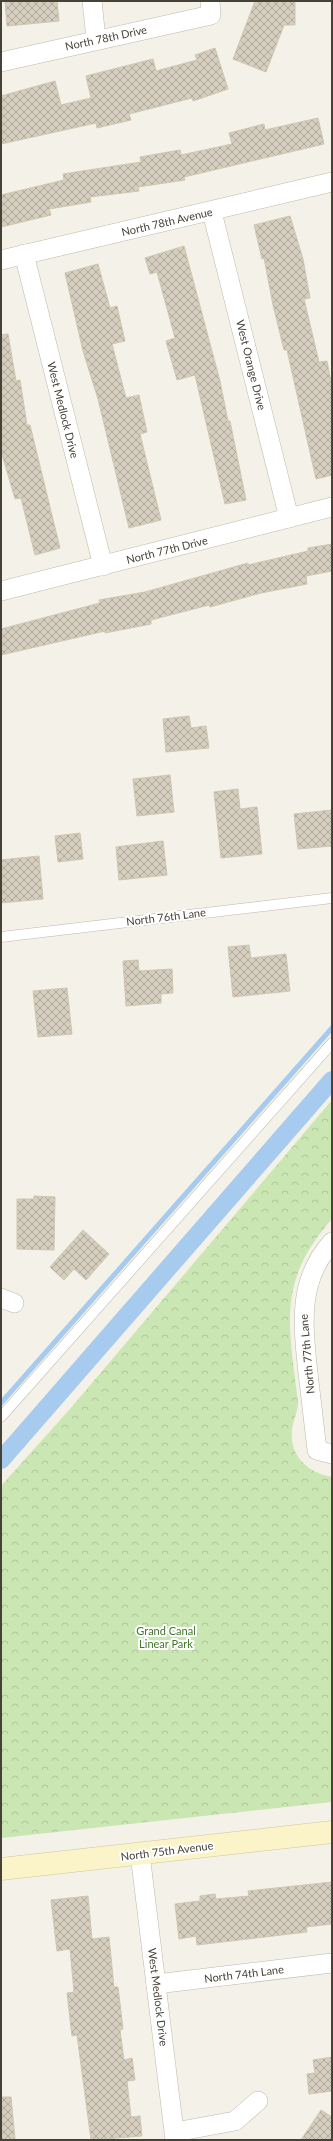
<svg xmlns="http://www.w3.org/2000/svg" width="333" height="2141" viewBox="0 0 333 2141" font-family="Lato,sans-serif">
<defs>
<pattern id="park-crowns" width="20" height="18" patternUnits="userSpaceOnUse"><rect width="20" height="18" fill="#cae6b2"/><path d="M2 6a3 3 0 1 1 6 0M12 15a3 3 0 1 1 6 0" fill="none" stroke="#afc69a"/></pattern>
<pattern id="building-cross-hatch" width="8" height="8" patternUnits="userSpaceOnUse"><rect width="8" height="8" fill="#d5cebe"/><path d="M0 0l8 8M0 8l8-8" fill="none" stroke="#afa99b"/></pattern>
</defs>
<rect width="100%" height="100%" fill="#f3f1e8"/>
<!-- park -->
<path fill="url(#park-crowns)" d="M 332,1100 L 332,1219 C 276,1282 289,1326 298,1402 C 298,1412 293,1420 292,1430 C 289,1456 308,1473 332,1477 L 332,1802 L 1,1838 L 1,1486 L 70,1409 Z"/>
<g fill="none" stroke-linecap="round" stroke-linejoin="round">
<!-- stream -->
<polyline stroke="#a7cbee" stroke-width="5" points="1,1403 332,1028"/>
<!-- canal -->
<polyline stroke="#a7cbee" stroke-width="18" points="1,1460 332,1080"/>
</g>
<!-- building -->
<g fill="url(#building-cross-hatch)" stroke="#cfc6b1">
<polygon points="5,1 57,1 59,21 7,26"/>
<polygon points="255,1 295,1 295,25 284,25 266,72 233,59"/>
<polygon points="215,48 228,89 193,101 192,98 129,114 131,120 97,128 96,123 1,144 1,96 55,81 61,105 91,98 86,76 153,59 156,71 197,60 195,55"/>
<polygon points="318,118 324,144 184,177 185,180 138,187 139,191 90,197 91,202 49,209 51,215 1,227 1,195 64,180 63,174 141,162 140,157 180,150 181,155 232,144 229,133 264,124 265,130"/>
<polygon points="290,216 303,259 310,298 304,299 319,362 327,361 332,387 332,475 316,479 287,350 284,350 273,305 264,258 262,259 254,225"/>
<polygon points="184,246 220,381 228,421 230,421 246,500 225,504 195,375 177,380 166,341 175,338 157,272 150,274 145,258"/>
<polygon points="98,264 110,308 117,306 125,341 112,344 126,398 139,395 147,432 140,434 161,520 129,528 98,399 83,351 65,273"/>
<polygon points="8,334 16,381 20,380 27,425 30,425 60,548 35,555 21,498 15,499 1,451 1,335"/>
<polygon points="332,544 332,571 306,576 307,584 261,593 210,607 209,605 151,620 151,624 105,633 105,631 1,655 1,629 100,603 99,600 145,592 248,563 248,565 308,551 308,548"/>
<polygon points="189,716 191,728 206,726 209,748 166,752 163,719"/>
<polygon points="170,775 174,812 137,816 133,779"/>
<polygon points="238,789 240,809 257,807 262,854 221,858 214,792"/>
<polygon points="332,810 332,846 298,849 294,814"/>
<polygon points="80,833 83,859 58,862 55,836"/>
<polygon points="163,841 167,875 119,880 116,847"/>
<polygon points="39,856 43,899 1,903 1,860"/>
<polygon points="249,945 251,958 286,954 290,991 233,997 228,947"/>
<polygon points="138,960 139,971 172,969 173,993 161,994 161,1003 126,1006 123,961"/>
<polygon points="67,988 72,1034 38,1037 33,991"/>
<polygon points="34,1196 55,1197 54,1250 17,1249 17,1199 34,1199"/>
<polygon points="83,1230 109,1254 86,1280 74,1269 64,1280 50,1267"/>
<polygon points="332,1882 332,1924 306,1927 307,1932 197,1945 196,1936 179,1939 175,1904 200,1901 200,1896 215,1894 216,1899 249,1896 248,1891"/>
<polygon points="88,1896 92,1939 109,1937 114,1987 118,1987 123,2029 120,2030 124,2060 132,2058 135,2080 127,2081 131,2117 140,2116 142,2136 91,2140 77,2035 72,2036 67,1993 74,1992 70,1949 57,1951 51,1900"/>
<polygon points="332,2057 332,2091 309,2094 307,2074 315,2073 313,2060"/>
<polygon points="1,2097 11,2097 15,2139 1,2140"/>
<polygon points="321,2110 332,2117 332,2140 301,2140"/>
</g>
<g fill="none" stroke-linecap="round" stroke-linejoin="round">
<!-- service casing -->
<g stroke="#bfb9ab" stroke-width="11">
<g id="service">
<polyline points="1,937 332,898"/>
<polyline points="1,1417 332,1043"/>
</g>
</g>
<!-- minor casing -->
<g stroke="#bfb9ab" stroke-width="20">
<g id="minor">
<polyline points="92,1 96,39"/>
<polyline points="1,62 211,15 210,1"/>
<polyline points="212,212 289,518"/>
<polyline points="24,254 103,566"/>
<polyline points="1,260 332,182"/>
<polyline points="1,591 332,507"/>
<path d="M 332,1242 C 297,1281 303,1325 308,1373 C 311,1399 314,1424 317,1450 L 332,1454"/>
<polyline points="1,1298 14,1303"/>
<polyline points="140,1854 175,2140"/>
<polyline points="156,1984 332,1963"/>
<polyline points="175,2132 235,2121 258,2101"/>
</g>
</g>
<!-- secondary casing -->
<g stroke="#d1c799" stroke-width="23">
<polyline id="secondary" points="1,1869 332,1832"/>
</g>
<!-- service -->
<use href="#service" stroke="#fff" stroke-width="10"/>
<!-- minor -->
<use href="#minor" stroke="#fff" stroke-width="19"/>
<!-- secondary -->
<use href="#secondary" stroke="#fcf4c9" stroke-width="22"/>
</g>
<g text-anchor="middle" stroke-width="4" stroke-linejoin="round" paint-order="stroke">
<!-- street labels -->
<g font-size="11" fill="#464237" stroke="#fff">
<text transform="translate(106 38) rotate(-12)" y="4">North 78th Drive</text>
<text transform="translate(167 222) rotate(-13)" y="4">North 78th Avenue</text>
<text transform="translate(251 365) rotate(76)" y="4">West Orange Drive</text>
<text transform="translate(63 410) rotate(76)" y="4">West Medlock Drive</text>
<text transform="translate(167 550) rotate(-14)" y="4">North 77th Drive</text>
<text transform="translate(166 917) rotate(-7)" y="4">North 76th Lane</text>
<text transform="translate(307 1354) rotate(-95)" y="4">North 77th Lane</text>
<text transform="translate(167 1851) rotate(-7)" y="4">North 75th Avenue</text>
<text transform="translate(244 1974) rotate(-7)" y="4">North 74th Lane</text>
<text transform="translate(158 1997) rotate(83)" y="4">West Medlock Drive</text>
</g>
<!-- park labels -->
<g font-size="11" fill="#42762c" stroke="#fff">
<text x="166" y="1635">Grand Canal<tspan x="166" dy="13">Linear Park</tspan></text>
</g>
</g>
<!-- border -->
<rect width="333" height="2141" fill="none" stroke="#464237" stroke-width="4"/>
</svg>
